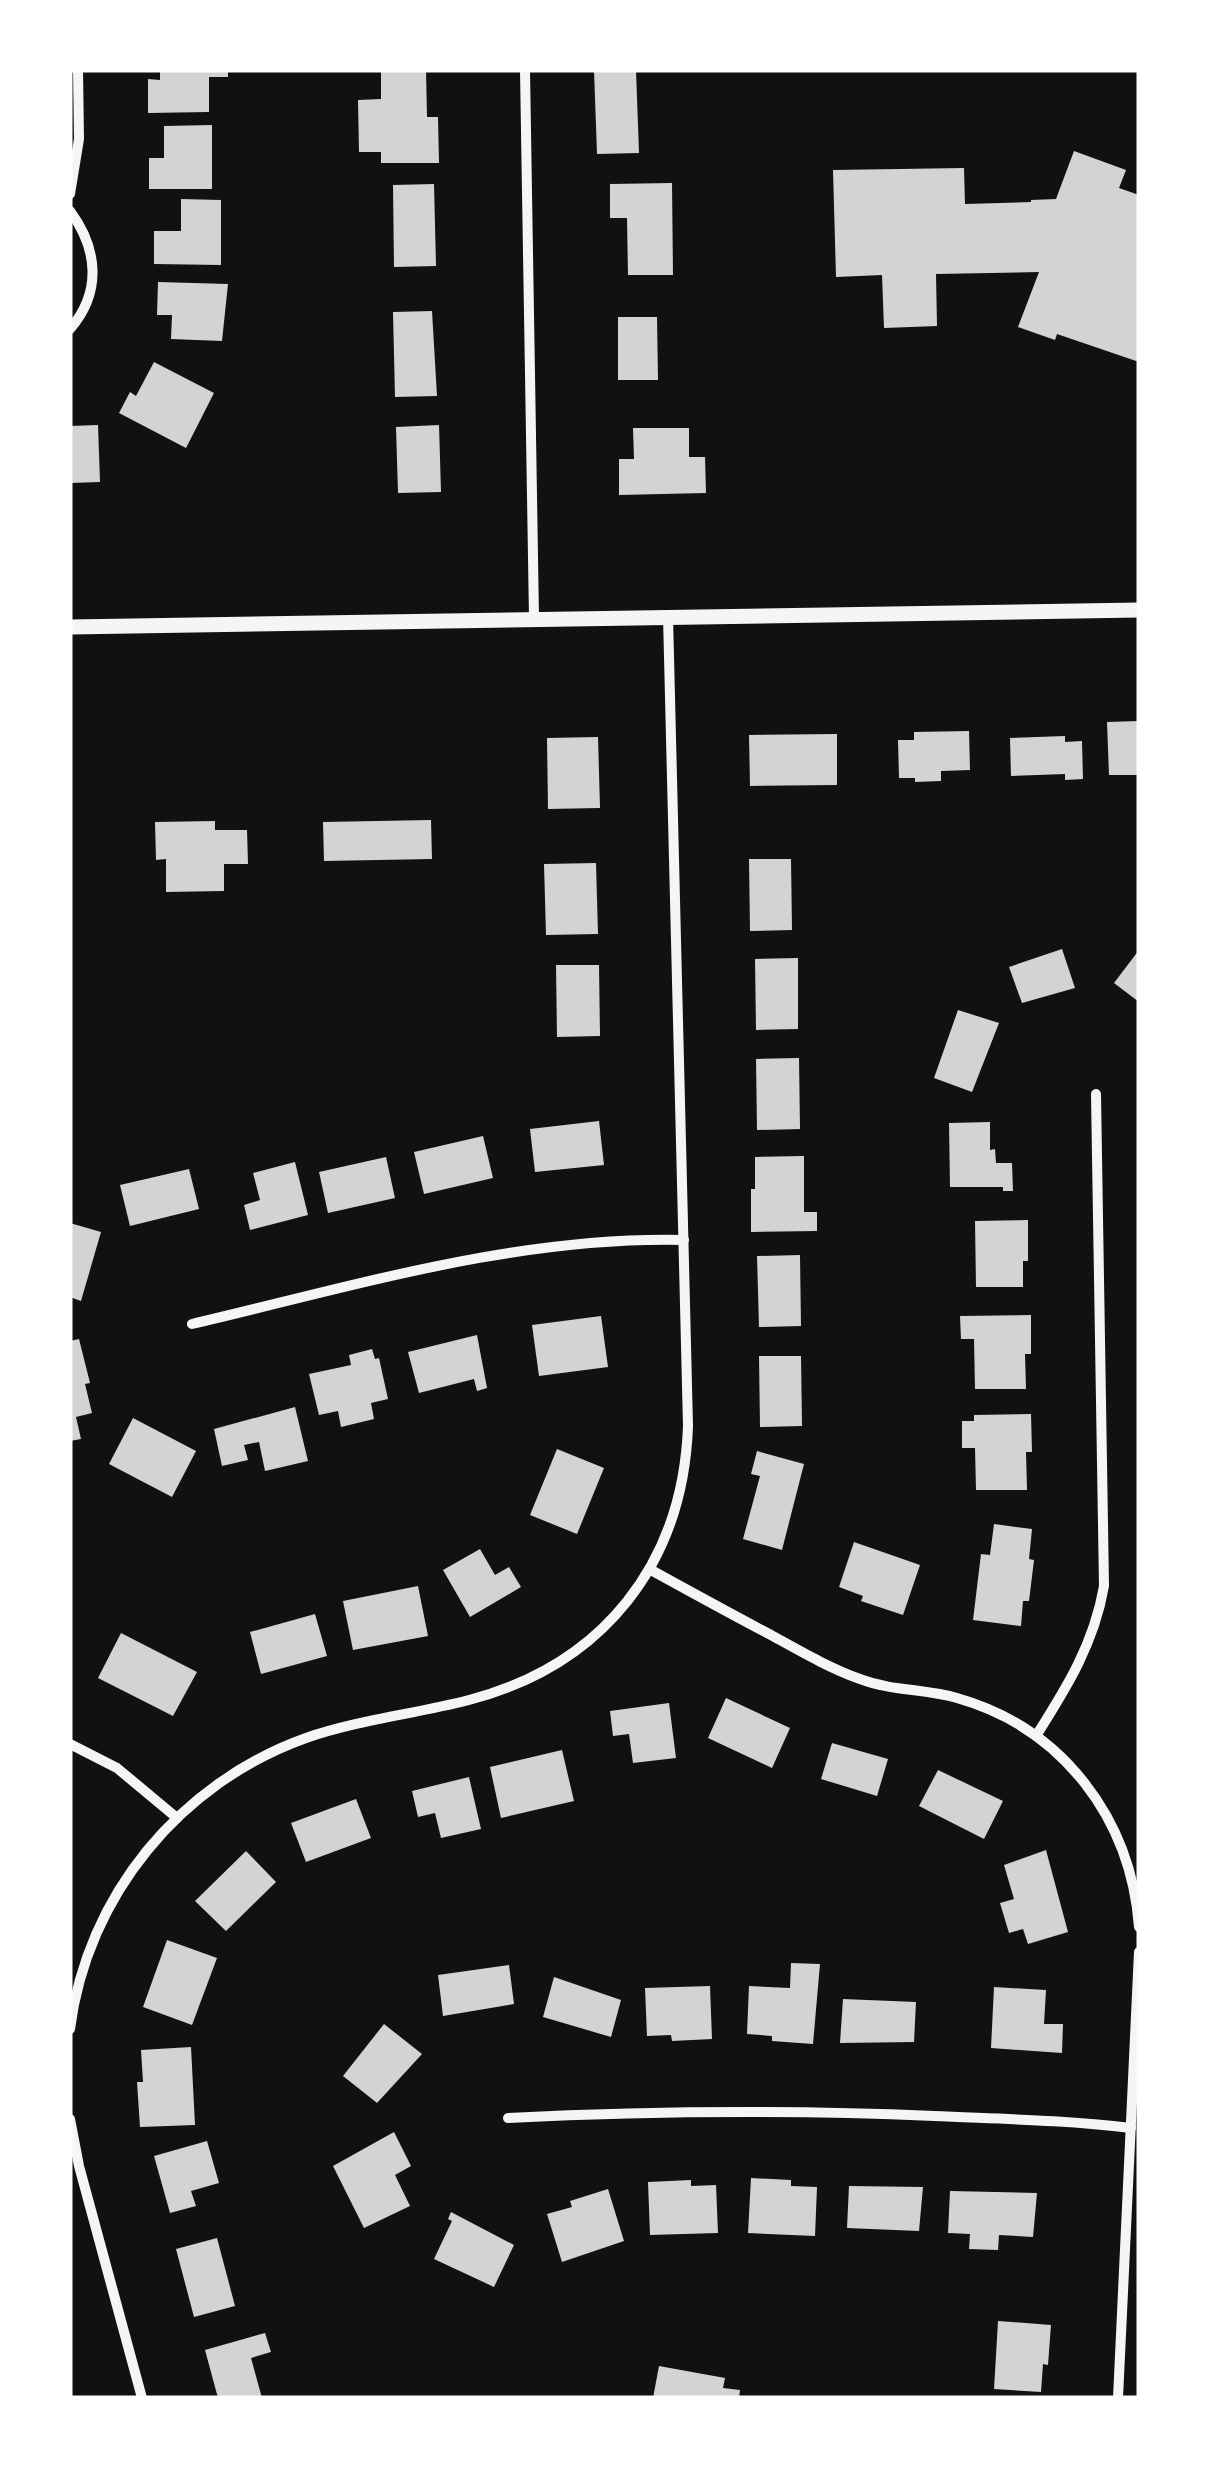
<svg xmlns="http://www.w3.org/2000/svg" width="1209" height="2468" viewBox="0 0 1209 2468" font-family="'Times New Roman',serif">
<rect width="100%" height="100%" fill="#111"/>
<!-- building -->
<g fill="#d3d3d3">
<polygon points="160,70 228,70 228,77 209,77 209,112 148,113 148,79 160,80"/>
<polygon points="381,70 426,70 427,117 438,117 439,163 381,163 381,152 359,152 358,100 381,99"/>
<polygon points="594,70 636,70 639,153 597,154"/>
<polygon points="212,125 212,189 149,189 149,158 164,158 164,126"/>
<polygon points="1074,151 1126,170 1119,188 1139,195 1139,362 1057,334 1055,340 1018,327 1039,272 936,274 937,326 884,328 882,275 836,277 833,170 964,168 965,204 1031,202 1031,200 1056,199"/>
<polygon points="672,183 673,275 628,275 627,218 610,218 610,184"/>
<polygon points="434,184 436,266 394,267 393,185"/>
<polygon points="181,199 221,200 221,265 154,264 154,231 181,231"/>
<polygon points="158,282 228,284 222,341 171,339 172,315 157,315"/>
<polygon points="432,311 437,396 395,397 393,312"/>
<polygon points="618,317 657,317 658,380 618,380"/>
<polygon points="154,362 214,393 186,448 119,413 130,392 136,396"/>
<polygon points="98,425 100,482 70,483 70,426"/>
<polygon points="439,425 441,492 398,493 396,427"/>
<polygon points="633,428 689,428 689,457 705,457 706,493 619,495 619,459 634,459"/>
<polygon points="1139,721 1139,775 1109,775 1107,722"/>
<polygon points="969,731 970,770 941,771 941,781 915,782 915,778 899,778 898,740 914,740 914,732"/>
<polygon points="837,734 837,785 750,786 749,735"/>
<polygon points="1065,736 1065,742 1082,741 1083,779 1065,780 1065,774 1011,776 1010,738"/>
<polygon points="598,737 600,808 548,809 547,738"/>
<polygon points="431,820 432,859 324,861 323,822"/>
<polygon points="215,821 215,830 247,830 248,864 224,864 224,891 166,892 166,859 156,860 155,822"/>
<polygon points="749,859 791,859 792,930 750,931"/>
<polygon points="596,863 598,934 546,935 544,864"/>
<polygon points="1062,949 1075,988 1022,1003 1009,967"/>
<polygon points="1139,950 1139,1002 1114,983"/>
<polygon points="798,958 798,1029 756,1030 755,959"/>
<polygon points="556,965 599,965 600,1036 557,1037"/>
<polygon points="958,1010 999,1023 972,1092 934,1078"/>
<polygon points="799,1058 800,1129 757,1130 756,1059"/>
<polygon points="599,1121 604,1165 535,1172 530,1129"/>
<polygon points="990,1122 990,1150 995,1149 996,1163 1012,1163 1013,1191 1003,1191 1003,1187 950,1187 949,1123"/>
<polygon points="483,1136 493,1178 424,1194 414,1152"/>
<polygon points="804,1156 804,1212 817,1212 817,1231 751,1232 751,1189 755,1189 755,1157"/>
<polygon points="386,1157 395,1198 328,1213 319,1172"/>
<polygon points="295,1162 308,1215 250,1230 244,1205 260,1200 253,1173"/>
<polygon points="189,1169 199,1209 130,1226 120,1185"/>
<polygon points="1028,1220 1028,1261 1023,1261 1023,1287 976,1287 975,1221"/>
<polygon points="70,1223 101,1232 81,1301 70,1297"/>
<polygon points="800,1255 801,1326 759,1327 757,1256"/>
<polygon points="1031,1315 1031,1354 1025,1354 1026,1389 975,1389 974,1339 961,1339 960,1316"/>
<polygon points="601,1316 608,1367 539,1376 532,1325"/>
<polygon points="477,1335 487,1388 477,1391 474,1379 419,1393 408,1352"/>
<polygon points="79,1339 90,1383 85,1384 92,1413 76,1417 81,1439 70,1441 70,1341"/>
<polygon points="372,1349 375,1359 379,1358 388,1399 371,1403 374,1419 341,1427 338,1411 319,1415 309,1374 351,1365 349,1355"/>
<polygon points="759,1356 801,1356 802,1426 760,1427"/>
<polygon points="295,1407 308,1461 265,1471 259,1442 244,1445 248,1460 222,1466 214,1429"/>
<polygon points="1031,1414 1032,1452 1026,1452 1027,1490 976,1490 975,1448 962,1448 962,1421 974,1421 974,1415"/>
<polygon points="133,1418 196,1451 172,1497 109,1464"/>
<polygon points="557,1449 604,1468 577,1534 530,1515"/>
<polygon points="757,1451 804,1464 782,1550 743,1539 760,1476 751,1474"/>
<polygon points="994,1524 1032,1529 1029,1559 1034,1560 1029,1601 1023,1601 1021,1626 973,1620 981,1554 990,1555"/>
<polygon points="854,1542 920,1565 903,1615 861,1601 863,1596 839,1587"/>
<polygon points="480,1549 495,1575 509,1567 521,1587 470,1617 443,1570"/>
<polygon points="418,1586 428,1636 353,1650 343,1601"/>
<polygon points="315,1614 327,1656 261,1674 250,1632"/>
<polygon points="121,1633 197,1672 173,1716 98,1678"/>
<polygon points="726,1698 790,1728 772,1768 708,1738"/>
<polygon points="669,1703 676,1758 633,1763 629,1734 613,1736 610,1711"/>
<polygon points="832,1743 888,1759 877,1796 821,1779"/>
<polygon points="562,1750 574,1801 501,1818 490,1767"/>
<polygon points="938,1770 1003,1801 984,1839 919,1806"/>
<polygon points="469,1777 481,1829 441,1838 435,1813 418,1817 412,1791"/>
<polygon points="356,1799 371,1838 306,1862 291,1823"/>
<polygon points="1046,1850 1068,1932 1028,1944 1023,1929 1009,1933 1000,1903 1014,1899 1004,1865"/>
<polygon points="246,1851 276,1882 226,1931 195,1901"/>
<polygon points="167,1940 217,1958 192,2025 143,2007"/>
<polygon points="791,1963 820,1964 813,2044 772,2041 772,2036 747,2034 749,1986 790,1988"/>
<polygon points="509,1965 514,2004 443,2016 438,1975"/>
<polygon points="554,1977 621,2000 611,2037 543,2017"/>
<polygon points="710,1986 712,2039 672,2041 671,2035 647,2036 645,1988"/>
<polygon points="994,1987 1046,1990 1044,2024 1063,2024 1062,2053 991,2048"/>
<polygon points="843,1999 916,2002 914,2042 840,2043"/>
<polygon points="384,2024 422,2054 377,2103 343,2076"/>
<polygon points="191,2047 195,2125 140,2127 137,2082 143,2082 141,2050"/>
<polygon points="394,2132 411,2166 395,2175 410,2206 364,2228 333,2166"/>
<polygon points="207,2141 219,2183 191,2191 196,2206 170,2213 154,2156"/>
<polygon points="751,2178 791,2180 791,2186 817,2187 815,2236 748,2233"/>
<polygon points="691,2180 691,2186 716,2185 718,2233 650,2235 648,2182"/>
<polygon points="849,2186 923,2187 919,2231 847,2228"/>
<polygon points="608,2189 624,2241 562,2262 547,2214 572,2207 570,2201"/>
<polygon points="950,2191 1037,2193 1033,2237 999,2235 998,2250 969,2249 970,2234 948,2233"/>
<polygon points="451,2212 514,2245 494,2287 434,2259 452,2221 448,2219"/>
<polygon points="217,2238 235,2306 194,2317 176,2249"/>
<polygon points="998,2321 1051,2325 1048,2365 1043,2364 1041,2392 994,2389"/>
<polygon points="265,2333 271,2352 251,2358 262,2398 218,2398 205,2350"/>
<polygon points="659,2366 725,2378 723,2388 740,2390 739,2398 653,2398"/>
</g>
<g fill="none" stroke-linecap="round" stroke-linejoin="round">
<!-- minor -->
<g stroke="#f5f5f5" stroke-width="10">
<polyline points="525,70 534,618"/>
<polyline points="70,194 79,139 78,70"/>
<path d="M 70,211 C 98,249 102,292 70,329"/>
<path d="M 192,1324 C 354,1286 517,1236 684,1240"/>
<path d="M 651,1570 C 691,1592 731,1614 771,1635 C 800,1651 829,1668 860,1679 C 892,1691 926,1689 957,1698 C 1063,1728 1131,1819 1139,1927"/>
<path d="M 1036,1736 C 1067,1687 1094,1644 1104,1586 L 1096,1094"/>
<polyline points="70,1744 117,1768 177,1818"/>
<path d="M 70,2029 C 87,1896 180,1783 306,1738 C 358,1720 415,1714 469,1700 C 603,1665 683,1564 688,1426 L 668,616"/>
<path d="M 508,2118 C 651,2111 792,2110 934,2116 C 1000,2119 1065,2120 1131,2128"/>
<polyline points="70,2119 79,2166 142,2398"/>
<polyline points="1118,2398 1139,1952"/>
</g>
<!-- tertiary -->
<polyline stroke="#f5f5f5" stroke-width="15" points="70,627 1139,610"/>
</g>
<!-- border -->
<rect width="1209" height="2468" fill="none" stroke="#ffffff" stroke-width="145"/>
</svg>
